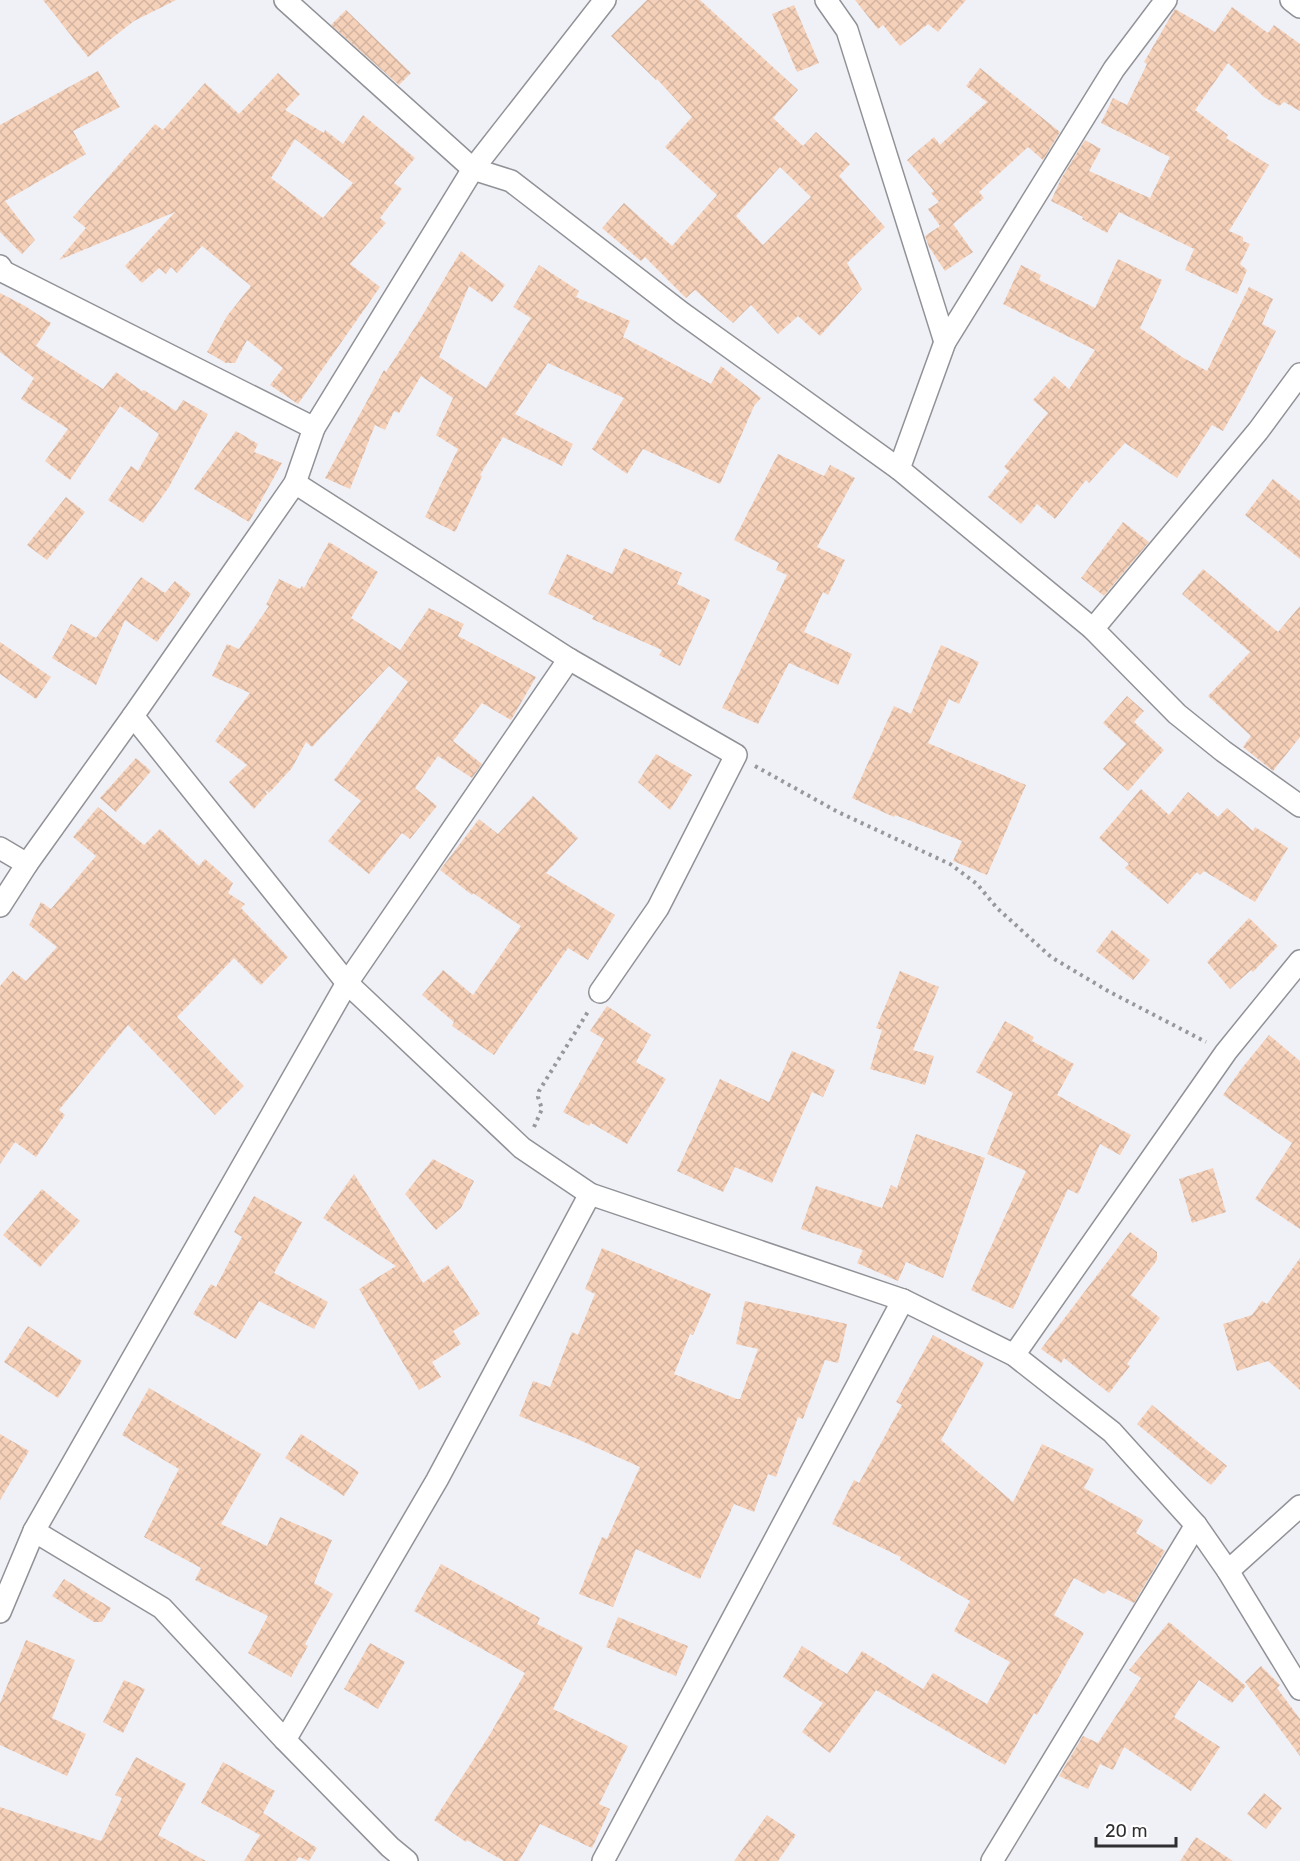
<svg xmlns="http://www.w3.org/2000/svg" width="1300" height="1861" viewBox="0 0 1300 1861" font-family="Rubik,sans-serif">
<defs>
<pattern id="building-cross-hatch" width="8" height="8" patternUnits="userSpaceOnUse" patternTransform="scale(1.5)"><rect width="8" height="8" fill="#f6d1ba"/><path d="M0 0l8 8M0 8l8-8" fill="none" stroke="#d3b4a0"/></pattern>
</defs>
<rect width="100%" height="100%" fill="#f0f1f7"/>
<!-- building -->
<g fill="url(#building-cross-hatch)" fill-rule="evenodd">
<polygon points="43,0 176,0 134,21 88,57"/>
<path d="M 647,0 L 700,0 L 798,90 L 773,118 L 803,146 L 816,132 L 850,164 L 839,176 L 885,227 L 847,263 L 862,289 L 820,336 L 798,316 L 778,334 L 751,305 L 733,323 L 695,290 L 686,298 L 645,257 L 641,261 L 602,228 L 624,203 L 672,246 L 717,195 L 665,147 L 692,117 L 657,79 L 656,80 L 611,36 ZM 780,167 L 811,197 L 763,245 L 736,216 Z"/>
<polygon points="855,0 966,0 938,32 928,24 900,46 883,25 878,29"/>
<polygon points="794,5 819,63 797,72 772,14"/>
<polygon points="1232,7 1268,33 1274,25 1300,44 1300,111 1284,102 1279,106 1264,97 1228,63 1195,110 1228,135 1226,138 1269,165 1229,231 1243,237 1243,241 1250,244 1240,264 1247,270 1237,294 1185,270 1194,249 1119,212 1107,233 1082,219 1083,217 1051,201 1061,179 1085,140 1101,149 1089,171 1150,198 1170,157 1101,123 1113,98 1127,105 1147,64 1144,62 1175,9 1215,32"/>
<polygon points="346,10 411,73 399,85 331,25"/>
<polygon points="980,68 1060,132 1043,160 1028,147 979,192 984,198 953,224 973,252 945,271 929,247 925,236 940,226 928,209 939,202 931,193 934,191 907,160 934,137 940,145 987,102 966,86"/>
<polygon points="98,71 120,107 73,131 86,154 5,201 35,240 22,254 0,232 0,125"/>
<path d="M 278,73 L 300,94 L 285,110 L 324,133 L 325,130 L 343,144 L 363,115 L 415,158 L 394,183 L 402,189 L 380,218 L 386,223 L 350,264 L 380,287 L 298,404 L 270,385 L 283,368 L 247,340 L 235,363 L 226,363 L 207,352 L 227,316 L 251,286 L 202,246 L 177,273 L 171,267 L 166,274 L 159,268 L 142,283 L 125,266 L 175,212 L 59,260 L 86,228 L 73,217 L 155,124 L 163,130 L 205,83 L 239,114 ZM 295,139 L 353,183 L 323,218 L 271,178 Z"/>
<polygon points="461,251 505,285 492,302 469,286 439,357 486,388 531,318 513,307 539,265 579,291 576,297 630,321 623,337 711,384 721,366 761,398 754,406 720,484 643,449 627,474 592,449 624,398 548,363 515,414 573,444 562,466 503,437 480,475 482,476 455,532 425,517 458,449 436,435 453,398 421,376 399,413 394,411 385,430 375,425 350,489 325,478 384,370 386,372 419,321"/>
<polygon points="1118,259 1162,280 1140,328 1182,357 1207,371 1249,287 1273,299 1262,324 1276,331 1244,394 1223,431 1212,425 1177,478 1125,443 1089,483 1086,480 1055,519 1037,504 1021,524 988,497 1009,471 1004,467 1048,413 1033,400 1054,376 1069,389 1095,350 1003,304 1021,265 1041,275 1039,280 1095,308"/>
<polygon points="0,293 25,306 51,323 36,346 103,389 116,372 142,391 144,390 176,411 183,400 208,414 169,487 143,523 108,500 131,466 138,471 159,434 120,406 70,480 45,461 68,429 21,399 34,378 0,352"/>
<polygon points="236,431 258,444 254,452 282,463 249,522 194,489"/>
<polygon points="778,454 824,476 830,465 855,478 817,547 845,560 828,595 823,592 804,632 852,654 838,685 789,663 758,724 722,708 787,575 776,570 779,563 734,540"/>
<polygon points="1273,479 1300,501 1300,559 1245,515"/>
<polygon points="66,497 85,512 47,560 27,545"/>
<polygon points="1123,522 1149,542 1104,596 1081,578"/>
<polygon points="329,542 378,572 351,618 400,650 429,608 464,624 458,636 536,677 511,720 482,703 453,741 482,764 472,778 438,756 415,788 437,806 410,839 402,833 369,874 328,841 361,801 334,780 408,682 389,666 312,747 306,742 292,768 269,793 264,789 267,794 254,809 229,782 247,765 215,741 250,693 212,676 227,644 239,649 269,606 266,605 279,579 300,589 302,586 304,588"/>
<polygon points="624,548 682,573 677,584 710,600 680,666 659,655 662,650 592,619 594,616 548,594 567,554 612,574"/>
<polygon points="1203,569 1278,632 1300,606 1300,737 1273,771 1243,747 1251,736 1208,696 1250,652 1182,594"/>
<polygon points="141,577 165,593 175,581 191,594 157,642 125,620 96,685 52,658 71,624 96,638"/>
<polygon points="0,642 51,677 36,699 0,674"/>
<polygon points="941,645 979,662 959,704 949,699 928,743 1026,785 987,875 953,861 962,841 895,815 894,817 852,798 894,706 911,714"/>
<polygon points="1127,696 1144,711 1134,722 1164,750 1128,791 1103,769 1126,744 1103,723"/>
<polygon points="656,754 692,775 670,810 638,782"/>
<polygon points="136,758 151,771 116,812 100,798"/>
<polygon points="1141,789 1169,815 1188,792 1218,817 1227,808 1253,831 1255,827 1288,848 1255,902 1204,871 1200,875 1197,872 1168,904 1125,868 1129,864 1099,838"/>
<polygon points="533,796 578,838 546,873 615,915 588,960 568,948 494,1055 452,1026 454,1022 422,995 443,970 473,995 521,926 473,893 472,895 440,870 479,819 498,834"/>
<polygon points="98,807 144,845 160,829 199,866 205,859 233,883 228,893 245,904 241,908 288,957 261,985 234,958 177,1017 244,1086 215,1115 128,1025 59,1110 65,1115 36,1157 15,1142 0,1164 0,986 13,971 26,981 57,947 29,925 41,902 51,909 96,856 73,837"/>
<polygon points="1249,918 1278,946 1253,972 1251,970 1230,989 1207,962"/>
<polygon points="1112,930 1150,960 1133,980 1096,951"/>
<polygon points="900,971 939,987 913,1050 934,1056 925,1085 870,1069 882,1030 876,1028"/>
<polygon points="607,1006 651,1035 636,1062 666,1079 627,1144 591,1123 589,1126 563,1112 604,1039 590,1031"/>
<polygon points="1005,1021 1034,1037 1032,1041 1074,1064 1057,1095 1131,1135 1120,1155 1100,1144 1078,1194 1068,1189 1013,1309 971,1290 1026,1171 987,1154 1013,1093 976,1072"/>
<polygon points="1269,1035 1300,1061 1300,1229 1255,1199 1292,1143 1223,1095 1242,1068"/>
<polygon points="792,1051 835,1070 823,1097 812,1092 772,1183 735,1167 723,1192 677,1171 720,1079 769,1102"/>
<polygon points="916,1134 985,1158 943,1278 906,1262 898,1281 857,1263 863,1250 801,1229 816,1186 882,1208 891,1185 897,1188"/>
<polygon points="433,1159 474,1181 461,1208 436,1230 405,1194"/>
<polygon points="1213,1168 1226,1212 1192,1223 1179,1179"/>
<polygon points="354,1174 423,1283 448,1265 480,1314 453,1331 461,1344 432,1362 441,1377 419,1390 359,1289 396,1266 323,1218"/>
<polygon points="42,1189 80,1221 40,1267 3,1235"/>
<polygon points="254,1196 302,1222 274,1273 328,1302 314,1329 259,1301 236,1339 193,1314 211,1284 216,1287 242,1237 234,1232"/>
<polygon points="1130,1232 1157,1252 1157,1260 1131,1295 1160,1318 1127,1364 1130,1366 1109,1393 1064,1358 1061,1363 1041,1349"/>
<polygon points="602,1248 711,1294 693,1335 690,1334 674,1374 737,1399 740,1399 758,1349 736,1344 745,1301 847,1324 838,1363 825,1360 803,1419 798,1417 776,1477 768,1474 754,1512 734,1504 700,1579 636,1549 613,1607 579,1594 602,1537 607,1539 640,1467 575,1438 519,1416 533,1381 550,1387 572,1332 578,1335 595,1294 585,1289"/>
<polygon points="1300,1258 1300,1390 1268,1361 1237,1371 1223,1324 1252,1315 1262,1301 1267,1304"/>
<polygon points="28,1326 82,1361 58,1398 4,1362"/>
<polygon points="933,1335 984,1363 941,1440 1013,1502 1042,1444 1094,1469 1084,1488 1143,1520 1136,1533 1165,1551 1134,1603 1108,1590 1104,1594 1074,1578 1054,1615 1084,1633 1037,1715 1034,1713 1005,1765 876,1690 830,1753 802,1732 823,1703 783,1677 802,1646 847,1674 862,1651 923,1689 933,1673 987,1704 1010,1662 954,1631 970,1601 900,1560 901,1557 832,1524 854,1480 859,1483 902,1405 896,1402"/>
<polygon points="149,1388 261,1454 221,1524 267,1546 280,1517 332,1540 314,1583 333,1594 305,1644 308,1646 291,1677 248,1653 268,1616 195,1580 201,1568 144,1537 179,1469 122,1435"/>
<polygon points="1152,1405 1227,1466 1211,1485 1137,1424"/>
<polygon points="0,1434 29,1451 0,1500"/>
<polygon points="301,1434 359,1472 344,1496 285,1458"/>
<polygon points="441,1564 540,1618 537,1624 583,1647 553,1709 628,1746 599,1804 610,1809 592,1848 540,1824 519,1861 504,1861 467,1840 466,1842 434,1820 489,1736 525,1673 414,1611"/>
<polygon points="64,1579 111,1608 102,1622 94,1622 52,1596"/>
<polygon points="618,1617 688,1646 676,1676 606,1647"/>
<polygon points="1169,1622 1246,1686 1232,1703 1199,1680 1174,1717 1220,1747 1191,1791 1124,1747 1113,1770 1100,1764 1088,1789 1059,1776 1083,1736 1098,1743 1141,1678 1129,1670"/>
<polygon points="26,1640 75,1660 52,1718 86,1734 67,1776 0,1745 0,1703"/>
<polygon points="370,1643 405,1662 378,1709 344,1689"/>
<polygon points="1261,1666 1280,1685 1277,1688 1300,1719 1300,1756 1245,1682"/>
<polygon points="124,1680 145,1689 123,1733 103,1722"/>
<polygon points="136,1757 186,1784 158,1835 206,1861 0,1861 0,1807 101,1841 122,1798 115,1795"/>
<polygon points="223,1762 275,1791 263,1813 317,1848 309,1861 299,1857 296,1861 244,1861 260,1835 201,1803"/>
<polygon points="1264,1793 1282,1808 1266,1829 1247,1814"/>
<polygon points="767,1815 796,1835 778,1861 734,1861"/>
<polygon points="1196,1837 1233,1861 1180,1861"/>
</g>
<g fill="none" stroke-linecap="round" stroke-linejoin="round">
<!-- street casing -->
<g stroke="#919297" stroke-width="24">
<g id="street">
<polyline points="285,0 473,169 511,181 682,313 899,469 1093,629 1177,714 1223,751 1300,806"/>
<polyline points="826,0 847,30 945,342"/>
<polyline points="1291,0 1300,7"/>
<polyline points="0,266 4,272 314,428"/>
<polyline points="899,469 945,342 1114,69 1166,0"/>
<polyline points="295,483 569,659 736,755 658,908 600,992"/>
<polyline points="1093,629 1258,431 1300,374"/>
<polyline points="133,716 347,983 522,1148 590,1194 903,1300 1014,1355 1112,1432 1196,1525 1228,1571 1300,1689"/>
<polyline points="0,848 27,864"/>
<polyline points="0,906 27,864 133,716 295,483 314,428 473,169 605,0"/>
<polyline points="1014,1355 1226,1052 1300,961"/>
<polyline points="34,1531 162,1608 285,1740 390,1847 407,1861"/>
<polyline points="1228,1571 1300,1506"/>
<polyline points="0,1612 34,1531 347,983 569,659"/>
<polyline points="285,1740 437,1480 590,1194"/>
<polyline points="603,1861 903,1300"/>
<polyline points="992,1861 1196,1525"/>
</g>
</g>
<!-- path -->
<g stroke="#97989c" stroke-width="4" stroke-dasharray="3 4.5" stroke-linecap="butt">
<polyline points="755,766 838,812 950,864 977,884 997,908 1051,957 1108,991 1206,1042"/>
<polyline points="534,1127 542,1109 538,1097 539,1091 589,1010"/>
</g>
<!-- street -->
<use href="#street" stroke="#fff" stroke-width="21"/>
</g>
<!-- scale -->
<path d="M1096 1837v9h80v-9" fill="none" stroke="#2f2f31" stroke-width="3"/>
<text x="1105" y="1837" font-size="18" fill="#2f2f31" stroke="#ffffff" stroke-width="4.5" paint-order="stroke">20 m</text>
</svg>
